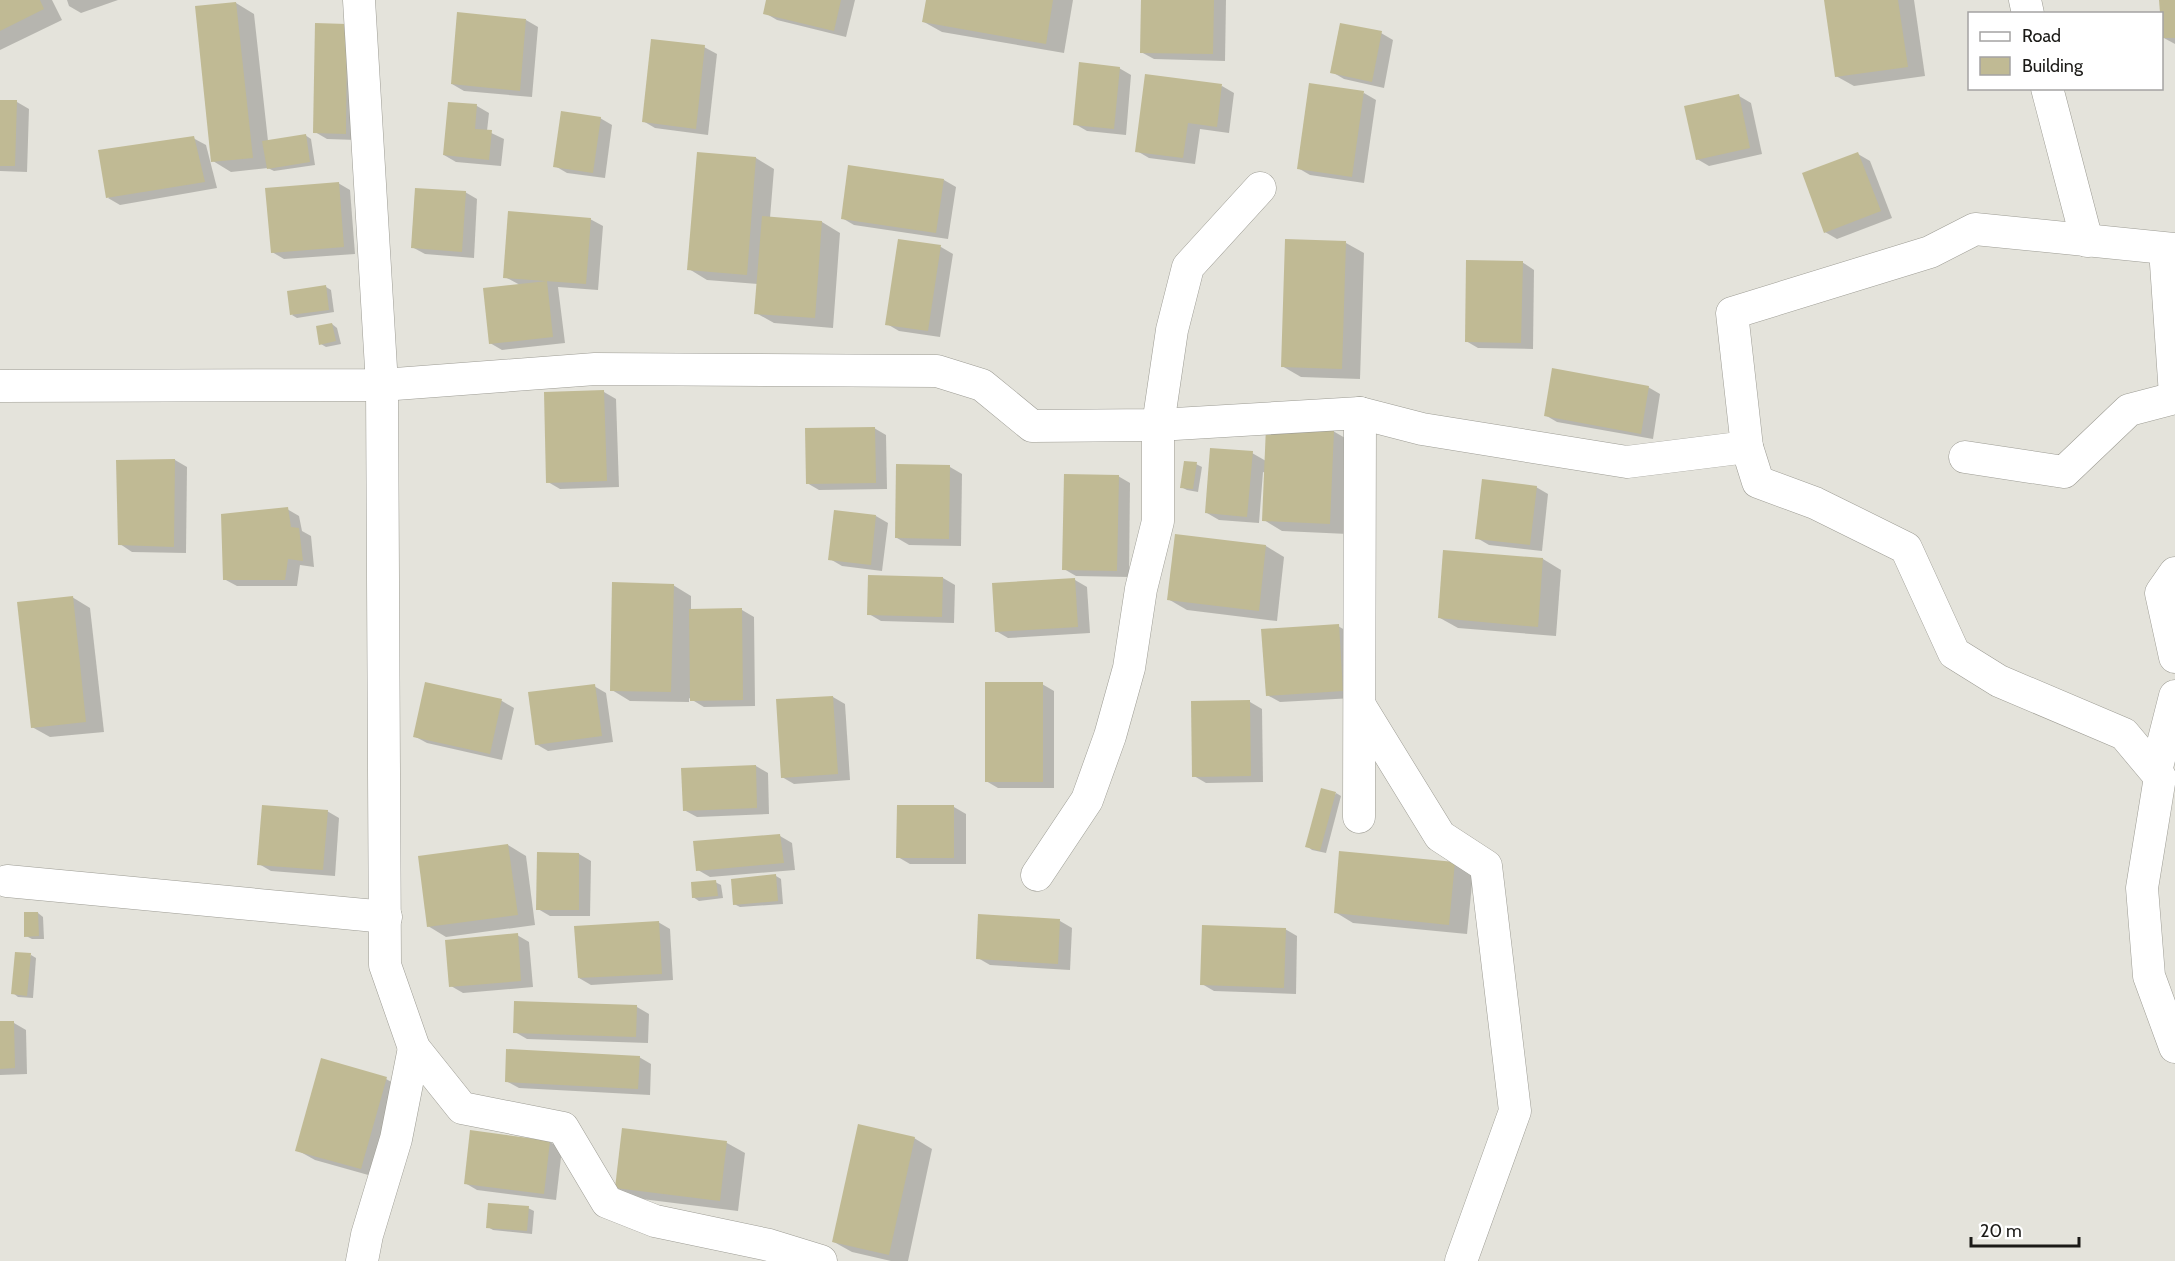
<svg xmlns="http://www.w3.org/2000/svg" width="2175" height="1261" viewBox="0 0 2175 1261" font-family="Cabin,sans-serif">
<rect width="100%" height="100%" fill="#e4e3db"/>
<!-- shadow -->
<g fill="#0003">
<polygon points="0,0 52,0 62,20 0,50"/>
<polygon points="67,0 118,0 81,13 69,6"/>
<polygon points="768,0 855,0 846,37 777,20 765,13"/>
<polygon points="928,0 1073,0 1064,53 942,32 924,22"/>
<polygon points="1142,0 1226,0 1225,61 1154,59 1141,52"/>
<polygon points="1825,0 1914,0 1925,76 1854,86 1836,76"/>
<polygon points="2161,0 2175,0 2175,44 2162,37"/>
<polygon points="236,3 254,14 268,141 305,135 311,139 315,165 274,171 268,168 231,172 213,161"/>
<polygon points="526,20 538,27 532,97 464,91 452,84"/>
<polygon points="347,25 357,140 327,139 315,132"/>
<polygon points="1381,33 1393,40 1384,88 1344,79 1332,72"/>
<polygon points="704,47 717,54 708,135 655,128 643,121"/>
<polygon points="1119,68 1131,75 1126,135 1087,131 1075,124"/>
<polygon points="1222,86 1234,93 1229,133 1200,129 1195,164 1149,158 1137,151"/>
<polygon points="1364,93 1376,100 1364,183 1310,175 1298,168"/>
<polygon points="1739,96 1751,103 1762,154 1709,166 1697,159"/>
<polygon points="0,101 17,102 29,109 27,172 0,171"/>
<polygon points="449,103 477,106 489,113 487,131 504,139 501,166 456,162 444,155"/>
<polygon points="600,118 612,125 605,178 567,173 555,166"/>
<polygon points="193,138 206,145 217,188 120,205 108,198"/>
<polygon points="698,153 756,158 774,169 770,218 822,222 840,233 833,328 774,323 756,313 758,284 707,280 689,269"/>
<polygon points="1858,154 1870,161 1892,218 1837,239 1825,232"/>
<polygon points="944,180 956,187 948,239 854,225 842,218"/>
<polygon points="338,183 350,190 355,254 284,259 272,252"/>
<polygon points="465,192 477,199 474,258 425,254 412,247"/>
<polygon points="590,219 603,226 598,290 558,287 565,343 502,350 490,343 520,285 505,277"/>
<polygon points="899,241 941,247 953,254 940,337 899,331 887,324"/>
<polygon points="1346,243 1364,253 1360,379 1301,377 1282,366"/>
<polygon points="1522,262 1534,270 1533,349 1478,348 1466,341"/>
<polygon points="326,287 331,290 334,312 297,318 292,315"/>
<polygon points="332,324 337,328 341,344 326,347 321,344"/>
<polygon points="1648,387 1660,394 1653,439 1557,422 1545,415"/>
<polygon points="604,392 616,399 619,487 560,489 548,482"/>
<polygon points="874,428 886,435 887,489 819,490 807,483"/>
<polygon points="1333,431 1352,442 1348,534 1282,531 1264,520 1266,473 1263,472 1259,523 1219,520 1207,513 1252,453 1266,461"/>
<polygon points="175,460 187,467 186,553 132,552 120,544"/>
<polygon points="1196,464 1202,467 1198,492 1187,490 1181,487"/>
<polygon points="950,467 962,474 961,546 909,545 897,538"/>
<polygon points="1118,476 1130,483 1129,577 1076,576 1064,569"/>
<polygon points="1536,487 1548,494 1542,551 1489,545 1477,538"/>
<polygon points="287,509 299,516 302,531 311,536 314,567 300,565 297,586 237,586 224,579"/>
<polygon points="876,516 888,523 882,571 842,566 830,559"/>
<polygon points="1266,546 1284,557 1277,621 1187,610 1168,599"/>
<polygon points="1543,559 1561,570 1556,636 1458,628 1440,618"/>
<polygon points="943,578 955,585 954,623 881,621 869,614"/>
<polygon points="1075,580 1087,587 1090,633 1008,638 996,631"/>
<polygon points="673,585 691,596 691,611 742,610 754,617 755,706 704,707 689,698 689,702 630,701 612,690"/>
<polygon points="72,597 90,608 104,732 50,737 32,727"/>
<polygon points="1338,626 1350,633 1354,698 1280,702 1267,695"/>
<polygon points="426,684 502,701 514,708 502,760 427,743 414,736"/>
<polygon points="1042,684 1054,691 1054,788 998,788 986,781"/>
<polygon points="594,686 606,693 613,742 548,751 536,744"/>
<polygon points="833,697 845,704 850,780 794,784 782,777"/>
<polygon points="1250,702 1262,709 1263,782 1206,783 1194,776"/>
<polygon points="756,766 768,773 769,814 697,817 684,810"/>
<polygon points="1336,793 1341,796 1326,853 1312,850 1307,846"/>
<polygon points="954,807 966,814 966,864 910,864 898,857"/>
<polygon points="327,811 339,818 335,876 271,871 259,864"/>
<polygon points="780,836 792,843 795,870 710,877 698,870"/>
<polygon points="508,845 526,856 535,925 446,937 428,926"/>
<polygon points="579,854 591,861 590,916 550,916 538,909"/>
<polygon points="1454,864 1473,874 1467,934 1353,923 1335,912"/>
<polygon points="776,876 781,879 783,904 740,907 734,904"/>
<polygon points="715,882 721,885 723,898 699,901 693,897"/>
<polygon points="38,913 43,917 44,939 32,939 26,936"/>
<polygon points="1060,921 1072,928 1070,970 990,965 978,958"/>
<polygon points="658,922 670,929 673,980 591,985 579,978"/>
<polygon points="1285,929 1297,936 1296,994 1214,991 1202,984"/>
<polygon points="517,935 529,942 533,987 463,993 451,986"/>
<polygon points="31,955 36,958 33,998 18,997 13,993"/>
<polygon points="637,1007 649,1014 648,1043 527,1039 515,1032"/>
<polygon points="0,1023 14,1023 26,1030 27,1074 0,1075"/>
<polygon points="639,1057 651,1064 650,1095 519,1088 506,1081"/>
<polygon points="386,1079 404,1089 379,1178 315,1160 297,1150"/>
<polygon points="623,1130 727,1143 745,1153 738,1211 634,1198 616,1188"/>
<polygon points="471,1132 550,1142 562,1149 556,1200 477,1190 465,1183"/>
<polygon points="914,1138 932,1149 908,1261 891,1261 852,1252 834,1242"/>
<polygon points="528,1208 534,1211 532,1234 493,1230 488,1227"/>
</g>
<!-- building -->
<g fill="#c0ba94">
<polygon points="0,0 40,0 44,9 0,31"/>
<polygon points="766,0 841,0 834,31 763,14"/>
<polygon points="926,0 1053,0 1046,44 922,22"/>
<polygon points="1141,0 1214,0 1213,54 1140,53"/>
<polygon points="1824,0 1898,0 1908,67 1835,77"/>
<polygon points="2159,0 2175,0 2175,38 2162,38"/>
<polygon points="236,2 253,158 211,162 195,6"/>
<polygon points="457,12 526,19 520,91 451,84"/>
<polygon points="315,23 347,24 346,134 313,133"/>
<polygon points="1340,23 1382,31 1372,82 1330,73"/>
<polygon points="651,39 705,45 696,129 642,122"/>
<polygon points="1079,62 1120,67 1114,129 1073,125"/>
<polygon points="1145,74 1222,84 1217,127 1188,123 1183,158 1135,152"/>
<polygon points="1309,83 1364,91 1352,177 1297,169"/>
<polygon points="1739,94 1750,148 1696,160 1684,106"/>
<polygon points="0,100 17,100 15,166 0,166"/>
<polygon points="448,102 477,104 475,129 492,130 489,160 443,155"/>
<polygon points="561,111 601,117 593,173 553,167"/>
<polygon points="306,134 310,162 267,169 262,141"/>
<polygon points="194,136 205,182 106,198 98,150"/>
<polygon points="697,152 756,157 747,275 687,270"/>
<polygon points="1858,152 1881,211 1824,233 1802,173"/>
<polygon points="848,165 944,179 936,233 841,219"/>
<polygon points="339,182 344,247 271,253 265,188"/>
<polygon points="415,188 466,191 462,252 411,248"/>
<polygon points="508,211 591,218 586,284 503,278"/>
<polygon points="762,216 822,221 815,318 754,314"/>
<polygon points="898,239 941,245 928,331 885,325"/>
<polygon points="1285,239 1346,241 1342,369 1281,367"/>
<polygon points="1466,260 1523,261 1521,343 1465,342"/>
<polygon points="547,281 553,337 489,344 483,288"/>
<polygon points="326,285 329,310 290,315 287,291"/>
<polygon points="332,323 336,341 319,345 316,326"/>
<polygon points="1552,368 1649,386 1641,434 1544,416"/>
<polygon points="604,390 607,481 546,483 544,392"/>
<polygon points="875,427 876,483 806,484 805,428"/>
<polygon points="1266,427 1334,430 1330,524 1262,521"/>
<polygon points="1210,448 1253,451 1247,517 1205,513"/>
<polygon points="175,459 174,547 118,545 116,460"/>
<polygon points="1184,461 1197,462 1193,489 1180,488"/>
<polygon points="896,464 950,465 949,539 895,538"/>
<polygon points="1064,474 1119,475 1117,571 1062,570"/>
<polygon points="1482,479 1537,486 1530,545 1475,539"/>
<polygon points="288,507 291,527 299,528 303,561 288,559 285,580 223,580 221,514"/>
<polygon points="834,510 876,515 871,565 828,560"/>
<polygon points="1175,534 1266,545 1259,611 1167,600"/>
<polygon points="1443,550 1543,558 1538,627 1438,618"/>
<polygon points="868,575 943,577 942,617 867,615"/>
<polygon points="1075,578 1078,627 995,632 992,583"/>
<polygon points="612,582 674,584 671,692 610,691"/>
<polygon points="73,596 86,722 31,728 17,602"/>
<polygon points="742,608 743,700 690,701 689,609"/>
<polygon points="1339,624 1343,691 1266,696 1261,629"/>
<polygon points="425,682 502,699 490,754 413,737"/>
<rect x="985" y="682" width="58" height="100"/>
<polygon points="595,684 602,736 535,745 528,692"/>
<polygon points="833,696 838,774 781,778 776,699"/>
<polygon points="1250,700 1251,776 1192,777 1191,701"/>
<polygon points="756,765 757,808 683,811 681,768"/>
<polygon points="1321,788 1336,792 1320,851 1305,847"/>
<polygon points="262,805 328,810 323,870 257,865"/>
<polygon points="897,805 954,805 954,858 896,858"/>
<polygon points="780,834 784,863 696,871 693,841"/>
<polygon points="508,844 518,915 427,927 418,856"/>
<polygon points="1339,851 1455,862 1449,925 1334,913"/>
<polygon points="537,852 579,853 579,910 536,910"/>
<polygon points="776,874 778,901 733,905 731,879"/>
<polygon points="716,880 718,896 692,898 691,882"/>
<polygon points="24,912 38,912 39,936 24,937"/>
<polygon points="978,914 1060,919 1058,964 976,959"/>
<polygon points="659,921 662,974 578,978 574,926"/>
<polygon points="1202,925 1286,928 1284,988 1200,985"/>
<polygon points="518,933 521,981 449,987 445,940"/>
<polygon points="15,952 31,953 27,996 11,994"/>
<polygon points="514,1001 637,1005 636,1037 513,1033"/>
<polygon points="0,1021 14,1021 15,1068 0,1069"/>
<polygon points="506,1049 640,1056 638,1089 505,1082"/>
<polygon points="321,1058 387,1077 361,1169 295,1151"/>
<polygon points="858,1124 915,1137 889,1255 832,1242"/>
<polygon points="622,1128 727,1141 720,1201 615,1188"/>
<polygon points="470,1130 550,1141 544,1194 464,1184"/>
<polygon points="488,1203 529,1206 527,1231 486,1228"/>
</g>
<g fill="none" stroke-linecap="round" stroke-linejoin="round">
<!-- street casing -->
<g stroke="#9d9c94" stroke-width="33">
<g id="street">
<polyline points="359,0 382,385 385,965 414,1048 462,1108 563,1128 607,1202 655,1221 769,1245 821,1261"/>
<polyline points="2025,0 2028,14"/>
<polyline points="2047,88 2087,241"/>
<polyline points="2165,249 2175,395"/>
<polyline points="0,386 382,385 595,369 937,371 982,385 1032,426 1158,425 1360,413 1422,429 1627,462 1747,447 1732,313 1930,252 1975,229 2175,249"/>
<polyline points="1747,447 1758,482 1815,503 1906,548 1954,653 1999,681 2124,734 2160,777 2142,888 2149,976 2175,1047"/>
<polyline points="1965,457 2064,472 2129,410 2175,398"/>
<polyline points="2175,573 2161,593 2175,657"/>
<polyline points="1360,706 1440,836 1486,866 1515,1111 1461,1261"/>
<polyline points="2156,771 2175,696"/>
<polyline points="1359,817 1360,413"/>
<polyline points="1037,875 1087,800 1110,736 1129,668 1141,589 1158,521 1158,425 1172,330 1188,267 1260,188"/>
<polyline points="7,881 386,917"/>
<polyline points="362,1261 367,1235 396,1139 414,1048"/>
</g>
</g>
<!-- street -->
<use href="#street" stroke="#fff" stroke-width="32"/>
</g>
<!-- legend -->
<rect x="1968" y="12" width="195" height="78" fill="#ffffff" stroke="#a4a3a2" stroke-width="1.5"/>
<rect x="1980" y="32" width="30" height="9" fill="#ffffff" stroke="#a4a3a2" stroke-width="1.5"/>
<text x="2022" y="42" font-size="18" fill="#1b1a17">Road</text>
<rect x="1980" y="57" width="30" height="18" fill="#c0ba94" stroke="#a4a3a2" stroke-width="1.5"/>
<text x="2022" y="72" font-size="18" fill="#1b1a17">Building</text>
<!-- scale -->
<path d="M1971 1237v9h108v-9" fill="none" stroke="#1b1a17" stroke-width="3"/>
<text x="1980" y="1237" font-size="18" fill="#1b1a17" stroke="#ffffff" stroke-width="4.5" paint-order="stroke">20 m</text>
</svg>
